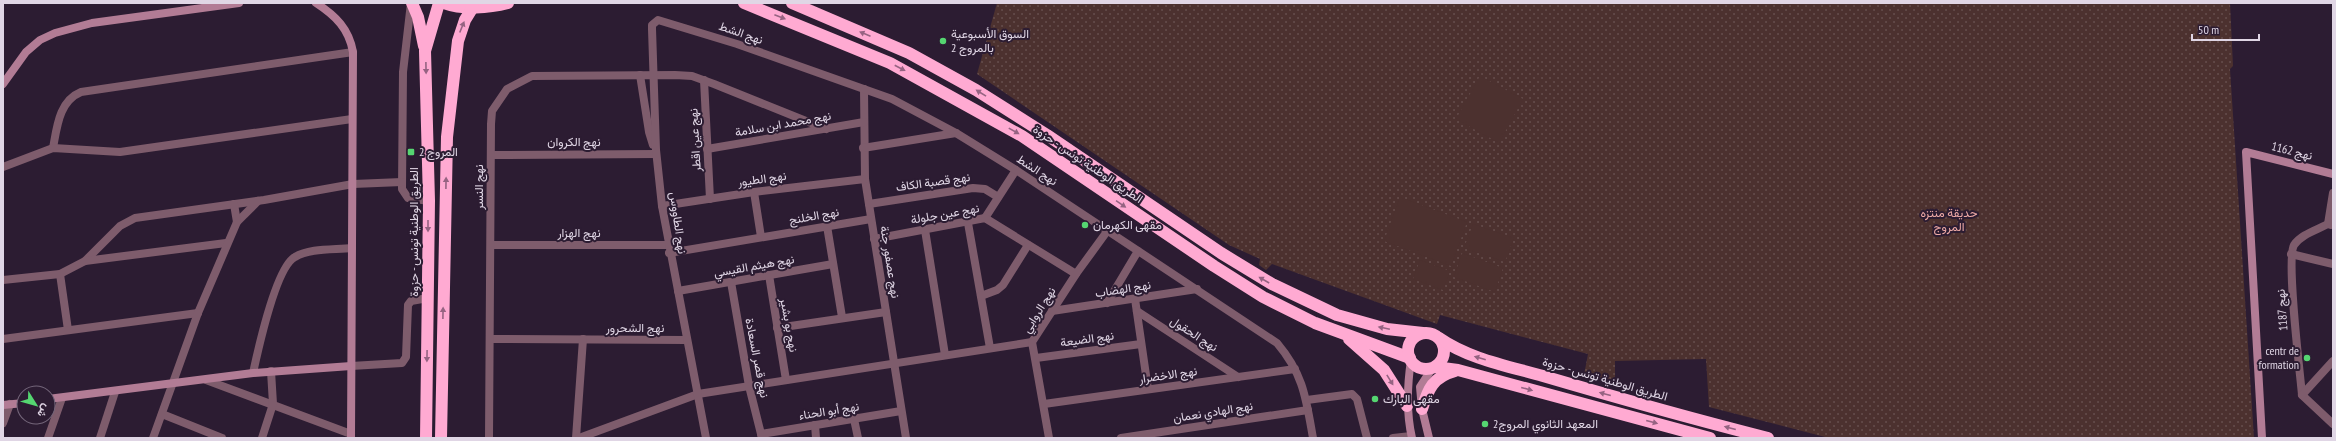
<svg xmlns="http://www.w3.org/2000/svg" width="2336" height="441" viewBox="0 0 2336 441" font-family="'PT Sans Narrow',Vazirmatn,sans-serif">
<defs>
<pattern id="park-dots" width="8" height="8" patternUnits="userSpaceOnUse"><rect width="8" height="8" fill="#4c312f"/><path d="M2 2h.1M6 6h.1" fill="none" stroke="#664e4d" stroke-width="1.8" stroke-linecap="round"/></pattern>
</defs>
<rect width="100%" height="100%" fill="#2c1c32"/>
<!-- park -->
<polygon fill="url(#park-dots)" points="997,3 2230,3 2233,66 2230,69 2254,438 1829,438 1709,407 1706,359 1615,361 1615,383 1584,375 1588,354 1440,315 1437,324 1272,264 1266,270 1259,265 1260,259 1229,245 977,74"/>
<!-- garden -->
<g fill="#4c312f">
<polygon points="1480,76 1523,99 1499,143 1456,119"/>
<polygon points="1400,197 1467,222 1451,266 1384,241"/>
<polygon points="1473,224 1514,238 1505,262 1464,248"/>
<polygon points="1462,253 1503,268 1495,292 1454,277"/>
<polygon points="1420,260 1450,271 1443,290 1413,279"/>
</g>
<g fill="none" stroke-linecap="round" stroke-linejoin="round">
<!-- street -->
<g stroke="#7e5c6c" stroke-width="8">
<polyline points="411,3 403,72 402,189 408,198 429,201"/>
<polyline points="640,75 649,132 653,145"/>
<polyline points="704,80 710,199"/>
<polyline points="864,89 865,179 906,438"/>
<path d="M 53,148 C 57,127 59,101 81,92 L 353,52"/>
<polyline points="863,148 956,133"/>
<polyline points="707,149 864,122"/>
<polyline points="491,155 656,154"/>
<polyline points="3,167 53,148 120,152 352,119"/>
<polyline points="754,192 761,237"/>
<polyline points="869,204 973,188 985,189 998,197"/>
<polyline points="662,206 754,192 865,179"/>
<polyline points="985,218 1016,170"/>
<path d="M 2333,221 C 2321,229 2302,233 2294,245 C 2286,259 2300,372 2302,395 L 2333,424"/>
<polyline points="237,222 258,201"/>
<polyline points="968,223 990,348"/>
<polyline points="2331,225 2328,224 2333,193"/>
<polyline points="827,226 842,317"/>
<polyline points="925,230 945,355"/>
<polyline points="874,239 985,218 1076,274"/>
<polyline points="491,245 668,245"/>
<polyline points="669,253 871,219"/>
<polyline points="2291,254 2333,264"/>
<polyline points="85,261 120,226 135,218 264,200 353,184 402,182"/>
<polyline points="60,274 68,330"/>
<polyline points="769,275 786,380"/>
<polyline points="3,280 60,274 85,261 226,243"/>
<polyline points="731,282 749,386 762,438"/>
<polyline points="678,291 833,264"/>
<polyline points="981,296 997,290 1003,285 1028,245"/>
<polyline points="1135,299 1148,389"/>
<polyline points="1107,303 1138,251"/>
<polyline points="1052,311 1197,289"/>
<polyline points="1137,311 1238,377"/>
<polyline points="777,328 886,312"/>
<polyline points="3,339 198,313"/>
<polyline points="490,339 686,340"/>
<polyline points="1036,358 1141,344"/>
<polyline points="351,366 402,363 406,357 408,305 411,301 428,298"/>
<path d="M 253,373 C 258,350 276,267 295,257 C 310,248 334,250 352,248"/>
<polyline points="206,380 351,434"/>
<polyline points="2302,395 2333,361"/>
<polyline points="1307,400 1352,394 1357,399 1367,438"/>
<polyline points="1044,404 1295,369"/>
<polyline points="162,414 222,438"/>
<polyline points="854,419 858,438"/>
<polyline points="3,423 10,404"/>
<polyline points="815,425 816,438"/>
<polyline points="761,434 901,411"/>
<polyline points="48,438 62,398"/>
<polyline points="100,438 115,392"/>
<polyline points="153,438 198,313 237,222 234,204"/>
<polyline points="262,438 273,404 271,371"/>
<polyline points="489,438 491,124 492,111 507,89 532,76 675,75 692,76 714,84 826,129"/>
<polyline points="576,438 583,339"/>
<polyline points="579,438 698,394 1032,342"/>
<path d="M 706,438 L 662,206 L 656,150 L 652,29 L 652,25 L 658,20 L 737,44 L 892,99 L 956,133 L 1016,170 L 1277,343 C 1304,375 1306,399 1313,438"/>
<polyline points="1049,438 1032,342 1076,274 1108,230"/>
<polyline points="1121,438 1308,410"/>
<polyline points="1393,438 1411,436"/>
</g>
<!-- secondary -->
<g stroke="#b27c95" stroke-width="8">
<path d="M 316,3 C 336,16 349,29 353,52 L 351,438"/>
<polyline points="3,84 26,52 40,40 55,33 92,23 239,3"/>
<path d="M 1411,360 C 1407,387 1406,412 1412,438"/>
<polyline points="48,399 253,373 351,366"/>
<polyline points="3,405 24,403"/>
<polyline points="1429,438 1422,409 1420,387 1433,367"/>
<polyline points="2262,438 2246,152 2333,174"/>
</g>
<!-- highway -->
<g stroke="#ffaad2" stroke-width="12">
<polyline points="412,3 418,17 424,46"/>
<path d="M 444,3 C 463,10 489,8 508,3"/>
<polyline points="744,3 890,63 1022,136 1214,266 1263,297 1315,323 1410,358"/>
<polyline points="792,3 909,53 976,90 1047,135 1221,253 1272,284 1337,315 1387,329 1423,333"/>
<circle cx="1426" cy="351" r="18"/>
<path d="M 1439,338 C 1469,359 1508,366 1543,376 C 1618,398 1693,419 1768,438"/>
<polyline points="1349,339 1384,370 1407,406"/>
<polyline points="1435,367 1458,370 1710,438"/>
<path d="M 1422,409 C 1428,389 1433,377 1455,371"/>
<polyline points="426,438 429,201 425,51 439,3"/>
<polyline points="441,438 447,137 458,41 465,20 473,7"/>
</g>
</g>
<!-- one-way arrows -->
<defs><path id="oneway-solid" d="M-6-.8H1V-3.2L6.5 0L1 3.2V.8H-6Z"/></defs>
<g fill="#966382">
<use href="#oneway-solid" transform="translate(780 17) rotate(21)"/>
<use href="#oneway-solid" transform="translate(462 27) rotate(-68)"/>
<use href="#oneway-solid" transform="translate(865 34) rotate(-157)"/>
<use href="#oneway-solid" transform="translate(426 68) rotate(89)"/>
<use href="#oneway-solid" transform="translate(900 68) rotate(28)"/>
<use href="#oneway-solid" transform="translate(981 93) rotate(-148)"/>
<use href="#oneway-solid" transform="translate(1014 131) rotate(29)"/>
<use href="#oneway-solid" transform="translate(446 183) rotate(-89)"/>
<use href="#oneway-solid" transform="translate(1121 204) rotate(34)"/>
<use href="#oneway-solid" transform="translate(428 226) rotate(90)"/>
<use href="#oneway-solid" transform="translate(1264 280) rotate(-150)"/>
<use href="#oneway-solid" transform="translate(443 313) rotate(-89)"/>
<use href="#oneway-solid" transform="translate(1384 328) rotate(-168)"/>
<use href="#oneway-solid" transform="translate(427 356) rotate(91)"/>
<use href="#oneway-solid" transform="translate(1480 358) rotate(-164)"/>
<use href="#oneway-solid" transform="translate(1390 380) rotate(58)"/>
<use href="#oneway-solid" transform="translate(1527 389) rotate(15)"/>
<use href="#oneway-solid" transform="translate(1605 394) rotate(-165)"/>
<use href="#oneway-solid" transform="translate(1652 422) rotate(15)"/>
<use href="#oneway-solid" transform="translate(1730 428) rotate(-165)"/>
</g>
<!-- markers -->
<g fill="#55d671" stroke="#2c1c32" stroke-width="1.5">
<circle cx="943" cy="41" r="4"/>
<rect x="407" y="148" width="8" height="8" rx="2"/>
<circle cx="1085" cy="225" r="4"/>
<circle cx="2307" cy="358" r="4"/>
<circle cx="1375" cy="399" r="4"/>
<circle cx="1485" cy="424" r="4"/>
</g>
<g text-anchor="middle" stroke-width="4" stroke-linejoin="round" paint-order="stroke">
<!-- street labels -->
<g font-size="12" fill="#e0d6e5" stroke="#2c1c32">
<text transform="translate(741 33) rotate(19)" y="4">نهج الشط</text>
<text transform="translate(783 124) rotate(-10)" y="4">نهج محمد ابن سلامة</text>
<text transform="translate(695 140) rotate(-93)" y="4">نهج عين اقطر</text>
<text x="574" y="146">نهج الكروان</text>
<text transform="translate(2292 151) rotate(14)" y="4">نهج 1162</text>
<text transform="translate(1088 164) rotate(34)" y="4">الطريق الوطنية تونس - حزوة</text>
<text transform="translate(1037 170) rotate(33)" y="4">نهج الشط</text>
<text transform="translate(762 179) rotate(-8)" y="4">نهج الطيور</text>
<text transform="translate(933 182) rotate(-8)" y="4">نهج قصبة الكاف</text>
<text transform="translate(479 187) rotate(-90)" y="4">نهج النسر</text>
<text transform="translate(945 214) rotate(-10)" y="4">نهج عين جلولة</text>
<text transform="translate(814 216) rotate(-10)" y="4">نهج الخلنج</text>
<text transform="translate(678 223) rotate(82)" y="4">نهج الطاووس</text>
<text transform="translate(414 232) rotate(-90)" y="4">الطريق الوطنية تونس - حزوة</text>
<text x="579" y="237">نهج الهزار</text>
<text transform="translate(890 262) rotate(81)" y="4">نهج عصفور جنة</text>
<text transform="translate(754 266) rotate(-10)" y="4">نهج هيثم القيسي</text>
<text transform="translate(1123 289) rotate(-9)" y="4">نهج الهضاب</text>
<text transform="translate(1039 310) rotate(-58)" y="4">نهج الروابي</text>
<text transform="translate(2282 310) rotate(-94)" y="4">نهج 1187</text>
<text transform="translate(789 325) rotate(80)" y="4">نهج بو بشير</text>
<text x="635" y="332">نهج الشحرور</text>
<text transform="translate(1194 334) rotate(33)" y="4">نهج الحقول</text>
<text transform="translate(1087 339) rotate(-8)" y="4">نهج الضيعة</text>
<text transform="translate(757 358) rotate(79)" y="4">نهج قصر السعادة</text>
<text transform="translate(1168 375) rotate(-8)" y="4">نهج الاخضرار</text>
<text transform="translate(1605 379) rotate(16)" y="4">الطريق الوطنية تونس - حزوة</text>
<text transform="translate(829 411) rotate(-9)" y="4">نهج أبو الحناء</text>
<text transform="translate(1213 412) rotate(-9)" y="4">نهج الهادي نعمان</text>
</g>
<!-- poi labels -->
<g font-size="12" fill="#e0d6e5" stroke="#2c1c32" text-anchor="start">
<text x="951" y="38">السوق الأسبوعية<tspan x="951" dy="14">بالمروج 2</tspan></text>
<text x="419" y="156">المروج 2</text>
<text x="1093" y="229">مقهى الكهرمان</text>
<text x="2299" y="355" text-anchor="end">centr de<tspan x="2299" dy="14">formation</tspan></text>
<text x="1383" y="403">مقهى البارك</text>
<text x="1493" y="428">المعهد الثانوي المروج2</text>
</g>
<!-- park labels -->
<g font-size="12" fill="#eeaaa6" stroke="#2c1c32">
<text x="1949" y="217">حديقة منتزه<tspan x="1949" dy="14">المروج</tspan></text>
</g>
</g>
<!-- border -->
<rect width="2336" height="441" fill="none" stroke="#e0d6e5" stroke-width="8"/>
<!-- north arrow -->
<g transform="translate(36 405) rotate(127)"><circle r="19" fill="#2c1c32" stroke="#74667a"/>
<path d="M0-3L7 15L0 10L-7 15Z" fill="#55d671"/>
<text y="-6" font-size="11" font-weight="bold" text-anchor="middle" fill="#e0d6e5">ش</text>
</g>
<!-- scale -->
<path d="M2192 34v6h67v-6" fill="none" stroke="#e0d6e5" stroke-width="2"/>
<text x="2198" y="34" font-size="12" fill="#e0d6e5" stroke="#2c1c32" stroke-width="3" paint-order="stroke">50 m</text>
</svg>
